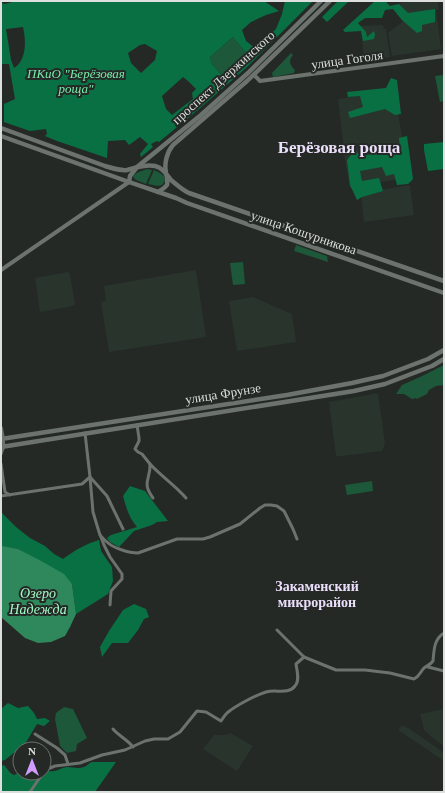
<svg xmlns="http://www.w3.org/2000/svg" width="445" height="793" viewBox="0 0 445 793" font-family="Georgia,serif">
<rect width="100%" height="100%" fill="#242926"/>
<!-- built -->
<g fill="#29342d">
<polygon points="403,1 438,1 439,9 436,10 441,49 392,56 388,33 405,20 399,5"/>
<polygon points="383,25 384,29 386,29 390,57 364,60 361,26"/>
<polygon points="394,90 409,177 350,188 345,160 338,99"/>
<polygon points="410,185 414,215 364,222 361,193"/>
<polygon points="196,270 206,337 109,352 101,302 106,301 104,286"/>
<polygon points="68,272 70,275 75,304 73,306 40,312 35,278"/>
<polygon points="253,297 292,314 296,342 237,351 229,301"/>
<polygon points="378,393 385,444 382,451 342,456 336,456 329,402"/>
<polygon points="444,709 444,746 434,739 424,730 420,714"/>
<polygon points="402,725 410,729 444,753 444,761 398,730"/>
<polygon points="230,733 253,746 237,771 203,749 214,735 227,735"/>
</g>
<!-- green -->
<g fill="#1c5839">
<polygon points="233,37 248,55 223,77 212,64 210,57"/>
<path d="M 291,53 L 293,55 C 288,61 290,65 295,70 L 294,73 L 273,77 L 272,73 Z"/>
<polygon points="443,75 444,80 444,101 440,102 435,76"/>
<path d="M 147,169 L 152,170 L 146,184 L 136,180 L 134,178 L 133,176 C 137,172 142,171 147,169 Z"/>
<polygon points="154,170 160,173 164,176 165,181 162,185 158,186 148,184"/>
<polygon points="296,245 327,256 328,262 294,251"/>
<polygon points="243,262 245,284 233,285 230,263"/>
<polygon points="444,365 444,385 436,386 429,390 427,394 417,399 416,398 412,399 404,394 396,394 402,385 420,377"/>
<polygon points="372,481 373,491 347,495 345,485"/>
<polygon points="64,707 73,709 87,738 77,744 76,751 67,753 60,746 55,719 56,713"/>
</g>
<!-- forest -->
<g fill="#097044" fill-rule="evenodd">
<path d="M 16,1 L 264,1 L 279,11 L 266,15 L 251,22 L 242,30 L 246,41 L 255,48 L 276,29 L 282,14 L 285,1 L 313,1 L 246,68 L 199,109 L 159,142 L 157,141 L 151,144 L 153,147 L 141,157 L 140,154 L 148,144 L 140,137 L 129,145 L 125,140 L 108,141 L 107,158 L 57,141 L 45,136 L 47,134 L 46,129 L 30,131 L 4,122 L 4,104 L 15,99 L 9,64 L 1,64 L 1,3 L 5,4 ZM 23,27 C 26,40 27,60 14,68 L 11,60 L 6,29 ZM 233,37 L 248,55 L 223,77 L 212,64 L 210,57 ZM 145,44 L 157,51 L 155,60 L 141,73 L 131,63 L 128,53 L 140,45 ZM 183,77 L 188,81 L 196,89 L 192,93 L 193,99 L 172,115 L 166,109 L 162,96 Z"/>
<polygon points="338,1 349,1 327,22 322,17"/>
<polygon points="375,1 385,1 390,6 399,4 408,13 435,9 435,22 422,25 422,31 417,33 402,20 393,9 385,10 382,18 365,18 358,23 366,32 367,37 374,31 375,35 374,39 363,41 361,31 345,32 343,30"/>
<polygon points="391,78 397,80 401,114 395,115 385,109 350,118 348,112 363,107 360,96 348,97 347,92 386,88"/>
<polygon points="407,136 413,179 408,184 397,185 394,174 386,176 382,167 360,171 362,181 379,178 383,191 362,197 357,200 350,185 347,160 355,150 361,156 400,150 399,138"/>
<polygon points="444,142 444,169 428,171 424,150 424,144"/>
<path d="M 130,486 L 145,491 L 168,521 L 157,522 L 152,525 L 134,531 L 119,547 L 110,542 L 107,538 L 111,535 L 137,527 C 129,518 126,507 123,496 Z"/>
<path d="M 1,512 L 16,527 L 30,538 L 45,546 L 54,554 L 63,559 C 74,551 85,544 99,540 L 101,551 L 112,567 L 113,581 L 108,594 L 76,614 L 72,584 L 18,549 L 1,547 Z"/>
<polygon points="134,604 146,609 149,617 144,619 138,630 128,643 112,643 102,657 100,647 109,631 123,610"/>
<polygon points="8,703 18,708 28,706 34,713 37,719 45,718 50,721 44,726 37,724 25,744 5,760 1,761 1,709"/>
<path d="M 92,762 L 116,762 L 95,792 L 1,792 L 1,766 L 4,765 C 8,769 9,773 14,775 L 20,772 L 20,773 L 44,773 L 44,768 L 45,770 C 55,774 59,768 67,767 C 72,767 79,769 84,767 C 87,766 89,763 92,762 Z"/>
</g>
<!-- water -->
<polygon fill="#2f885b" points="2,546 18,549 43,562 64,574 72,584 76,614 70,627 65,636 51,642 38,643 25,638 1,617"/>
<g fill="none" stroke-linecap="round" stroke-linejoin="round">
<!-- minor -->
<g stroke="#6c726e" stroke-width="3">
<polyline points="137,425 139,438 139,441 135,449 138,452 142,454 150,464"/>
<polyline points="1,454 4,446 3,439"/>
<polyline points="1,464 5,492 10,495"/>
<polyline points="90,477 93,512 99,532 104,545 110,557 122,574 122,579 111,591 110,605"/>
<polyline points="90,477 107,496 123,529"/>
<polyline points="1,496 82,484 90,477 85,433"/>
<path d="M 153,498 C 141,482 151,479 150,464 C 161,476 176,486 186,498"/>
<path d="M 100,535 C 102,537 104,540 107,542 C 113,548 129,553 138,553 L 177,539 L 203,539 L 210,537 L 240,524 L 260,508 L 265,505 L 271,505 L 277,506 L 284,511 L 293,529 L 297,539"/>
<path d="M 277,630 L 304,657 L 336,670 L 365,670 L 390,673 L 414,679 C 420,676 420,672 424,668 C 428,665 430,665 433,661 C 434,650 434,639 444,633"/>
<polyline points="428,667 444,671"/>
<path d="M 113,729 C 119,736 128,740 133,747"/>
<polyline points="35,734 57,748 65,755 68,764"/>
<path d="M 44,772 L 45,770 L 55,766 L 80,763 L 102,755 L 125,750 L 145,741 L 154,739 L 168,739 L 180,732 L 197,711 L 206,712 L 221,721 C 223,718 225,715 227,713 C 235,706 256,695 266,692 C 276,689 288,695 295,686 C 300,681 297,671 296,664 L 304,657"/>
<polyline points="30,792 43,773"/>
</g>
<!-- tertiary -->
<g stroke="#6c726e" stroke-width="4">
<polyline points="254,75 260,81 444,56"/>
<polyline points="1,270 129,182"/>
<polyline points="1,428 3,439"/>
</g>
<!-- secondary -->
<g stroke="#6c726e" stroke-width="4.5">
<path d="M 1,128 L 105,166 C 112,168 120,171 127,170 C 136,168 144,164 155,166 C 163,168 166,174 171,180 C 176,184 182,190 189,193 L 444,281"/>
<polyline points="1,136 129,182 176,198 187,203 444,293"/>
<polyline points="129,182 130,176 137,167 201,115 248,73 321,1"/>
<path d="M 158,192 L 164,188 L 167,185 C 168,180 167,177 166,173 C 164,163 167,152 173,145 L 247,81 L 330,1"/>
<polyline points="1,439 287,395 352,383 383,376 428,359 444,350"/>
<polyline points="1,447 354,391 385,384 432,366 444,359"/>
</g>
</g>
<g text-anchor="middle" stroke-width="4" stroke-linejoin="round" paint-order="stroke">
<!-- street labels -->
<g font-size="13" fill="#dcdfdd" stroke="#242926">
<text transform="translate(347 59) rotate(-8)" y="5">улица Гоголя</text>
<text transform="translate(223 77) rotate(-42)" y="5">проспект Дзержинского</text>
<text transform="translate(304 232) rotate(19)" y="5">улица Кошурникова</text>
<text transform="translate(223 393) rotate(-9)" y="5">улица Фрунзе</text>
</g>
<!-- park labels -->
<g font-size="13" font-style="italic" fill="#77ecab" stroke="#242926">
<text x="76" y="78">ПКиО "Берёзовая<tspan x="76" dy="15">роща"</tspan></text>
</g>
<!-- neighbourhood labels -->
<g font-size="14" font-weight="bold" fill="#ebdefa" stroke="#242926">
<text x="317" y="591">Закаменский<tspan x="317" dy="16">микрорайон</tspan></text>
</g>
<!-- water labels -->
<g font-size="14" font-style="italic" fill="#a2fbc6" stroke="#242926">
<text x="38" y="598">Озеро<tspan x="38" dy="16">Надежда</tspan></text>
</g>
<!-- district labels -->
<g font-size="17" font-weight="bold" fill="#ebdefa" stroke="#242926">
<text x="339" y="153">Берёзовая роща</text>
</g>
</g>
<!-- border -->
<rect width="445" height="793" fill="none" stroke="#dcdfdd" stroke-width="4"/>
<!-- north arrow -->
<g transform="translate(32 761)"><circle r="19" fill="#242926" stroke="#6e726f"/>
<path d="M0-3L7 15L0 10L-7 15Z" fill="#d09dff"/>
<text y="-6" font-size="11" font-weight="bold" text-anchor="middle" fill="#dcdfdd">N</text>
</g>
</svg>
